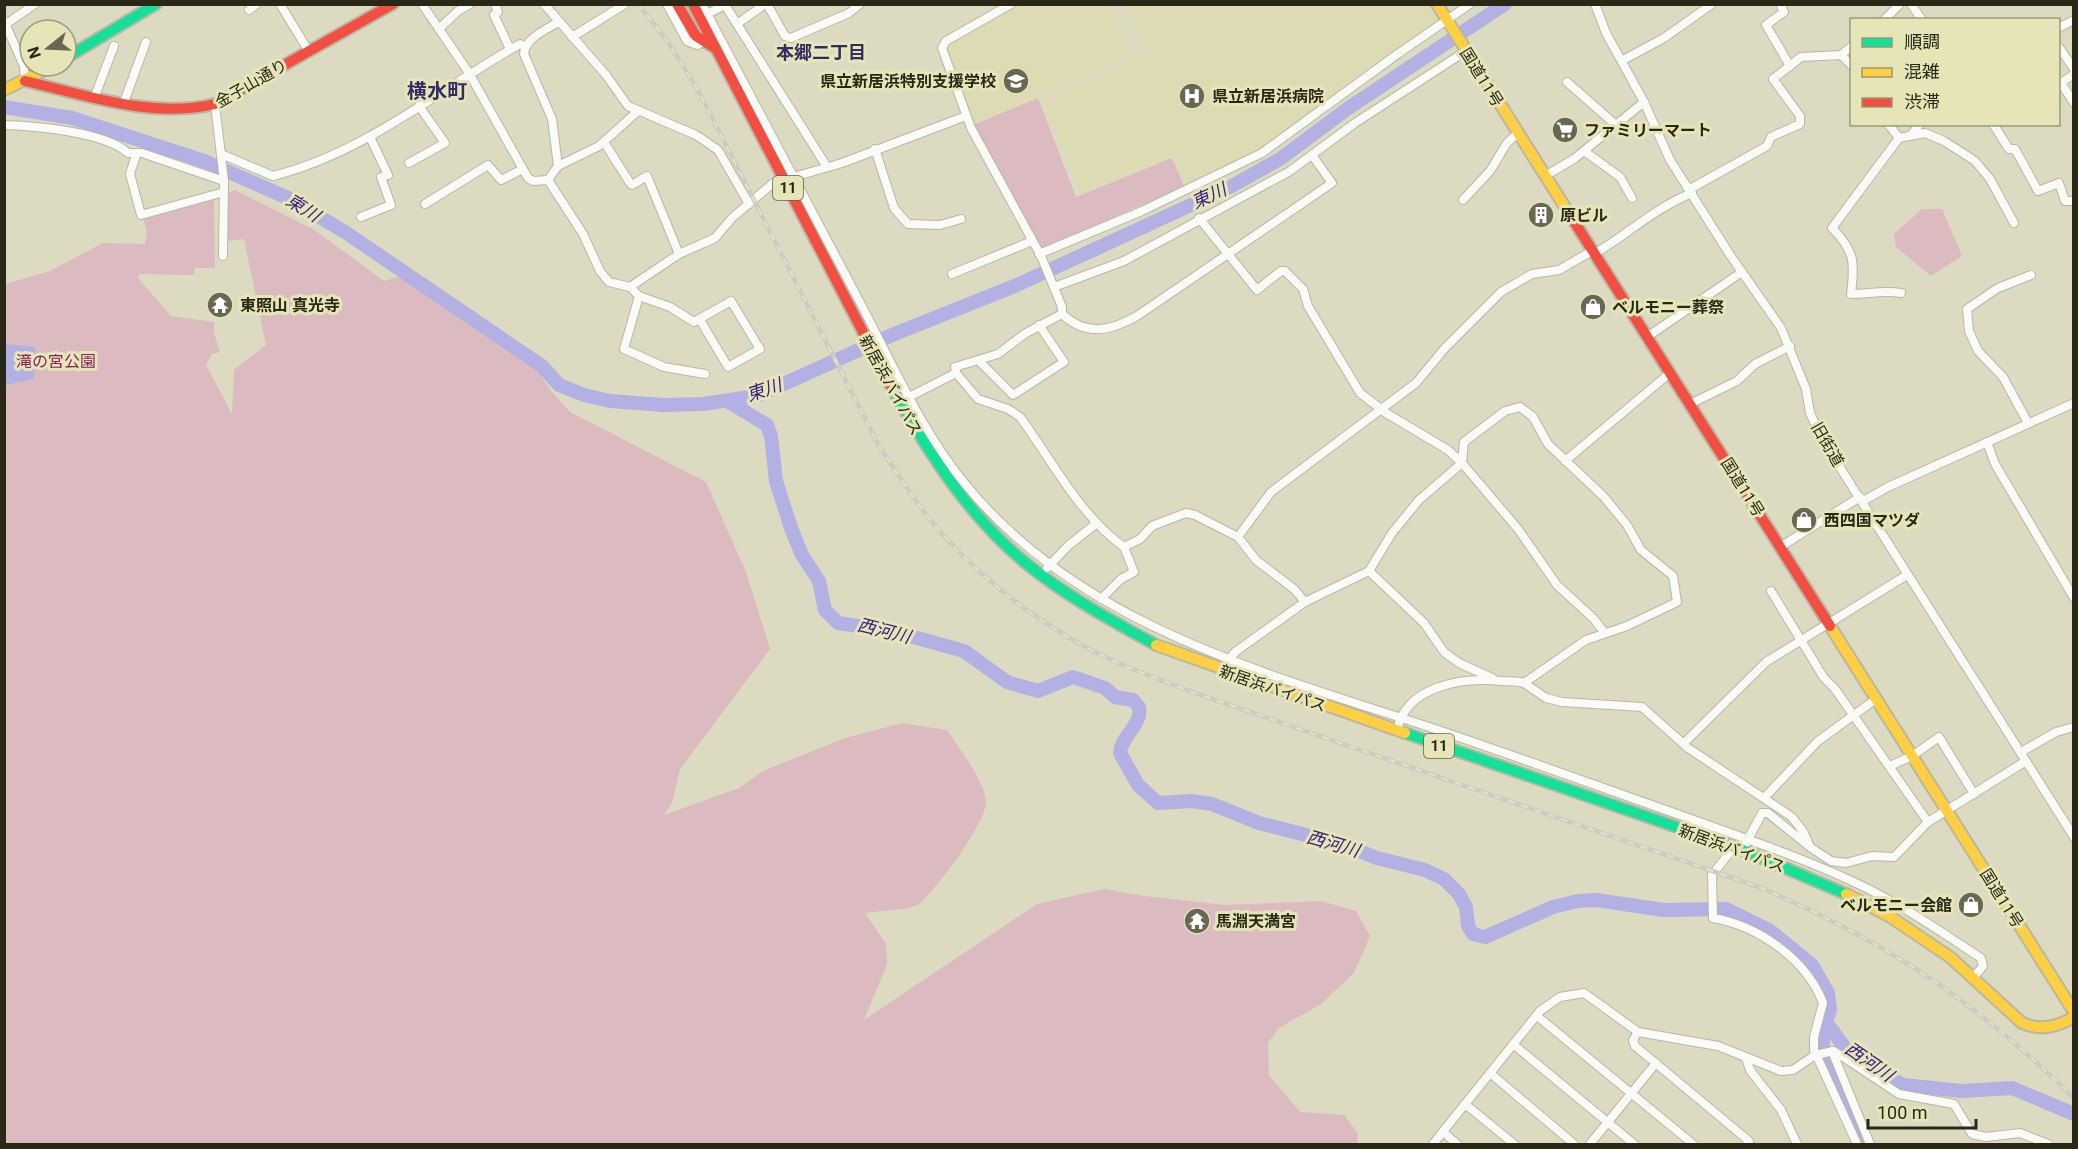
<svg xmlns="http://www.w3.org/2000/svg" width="2078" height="1149" viewBox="0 0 2078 1149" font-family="Roboto,'Noto Sans JP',sans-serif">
<rect width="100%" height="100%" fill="#dcdbc2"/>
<!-- built -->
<g fill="#dddbb3">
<polygon points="1110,4 1131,55 973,125 946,51 950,42 1019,5"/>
<polygon points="1126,5 1428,5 1439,21 1374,66 1364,68 1364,75 1254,154 1186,186 1173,156 1081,193 1042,101 1145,53"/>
</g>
<!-- green -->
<g fill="#dbbac0">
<polygon points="1038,98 1076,197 1172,158 1184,186 1042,250 973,125"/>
<path d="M 235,190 L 313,229 L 384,281 L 405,275 L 536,368 L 552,392 L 570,412 L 706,482 L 746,572 L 770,649 L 680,769 L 672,803 L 664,815 L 739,788 L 763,771 L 845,738 L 902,723 L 947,730 C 958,747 985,781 986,802 C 987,821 935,892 919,904 C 910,910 877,911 865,913 L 886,944 L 887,964 L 864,1020 L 1037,904 L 1104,889 L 1144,896 L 1225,905 L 1321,901 L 1356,911 L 1370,936 L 1354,973 L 1321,1004 L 1279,1028 L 1268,1043 L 1269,1075 L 1300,1112 L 1344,1115 L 1358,1133 L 1357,1144 L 5,1144 L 5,284 L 50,271 L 103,243 L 145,244 L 147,232 L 143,217 L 214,195 L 215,268 L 195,268 L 194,275 L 139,274 L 138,278 L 171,316 L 214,322 L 214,333 L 220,352 L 212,354 L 206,365 L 232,414 L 234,370 L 266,345 L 244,239 L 228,241 L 227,193 Z"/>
<polygon points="1922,209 1942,209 1962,256 1931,276 1896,247 1894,234"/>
</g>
<!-- water -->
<polygon fill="#b3b0e4" points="5,344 35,347 34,379 5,385"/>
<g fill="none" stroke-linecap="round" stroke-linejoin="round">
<!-- river -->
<g stroke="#b3b0e4" stroke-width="14">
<polyline points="4,107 72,118 204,161 288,198 345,232 542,366 559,385 584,395 610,401 663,405 703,404 757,396 892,335 1017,285 1230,187 1280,159 1347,109 1505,4"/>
<path d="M 727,401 L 767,425 L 771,436 L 776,481 L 791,528 L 802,555 L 819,581 L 825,610 L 838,623 L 892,631 L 964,651 L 1007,682 L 1038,691 L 1073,677 L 1105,688 L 1115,697 L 1133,700 L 1139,707 C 1143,724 1121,736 1120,753 L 1138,785 L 1158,803 L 1192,801 L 1212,804 L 1259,823 L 1341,844 L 1377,858 L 1425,870 L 1444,879 L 1459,894 L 1466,907 L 1468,926 L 1473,934 L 1485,937 L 1553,907 L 1578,901 L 1596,900 L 1664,910 L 1726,909 L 1769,930 L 1812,965 L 1828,993 L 1830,1010 L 1822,1032 L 1824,1059 L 1833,1072 L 1863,1144"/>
<polyline points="1826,1022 1845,1048 1871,1067 1903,1085 1962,1091 2012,1088 2074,1114"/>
</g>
<!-- street casing -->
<g stroke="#b8b7a4" stroke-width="10">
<g id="street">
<polyline points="280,4 308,50"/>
<polyline points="422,4 469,73 528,178 533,181 548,180 583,234 600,271 609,282 630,287 679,254 715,238 732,218 773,183 842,163 966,116"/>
<polyline points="495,4 498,12 494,15 510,49"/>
<polyline points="544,4 606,75 628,106 696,135 718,150 749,204"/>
<polyline points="667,4 687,41 697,45 702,42"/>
<path d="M 702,4 C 757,106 810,209 864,310 C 895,370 923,433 966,485 C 1083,628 1270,674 1438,730 C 1518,757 1597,786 1677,814 C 1738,836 1799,856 1858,884 C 1901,904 1941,932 1981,958 L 1983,966 L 1974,977"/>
<polyline points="767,4 785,36 791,38 849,13 860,4"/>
<polyline points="1595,4 1606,33 1644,102 1670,160 1730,255 1781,328 1806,389 1810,413 1822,439 2074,837"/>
<polyline points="1780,4 1784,12 1766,25 1790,66"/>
<polyline points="1911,4 1922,20"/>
<polyline points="249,10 257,4"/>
<polyline points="707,14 725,5 827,167"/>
<polyline points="1884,20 1900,4"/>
<polyline points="4,21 24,66 25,81"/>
<polyline points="6,24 35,4"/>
<polyline points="737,24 765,4"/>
<polyline points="2058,28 2074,20"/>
<polyline points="439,29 458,11 470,4"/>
<polyline points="572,37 625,4"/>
<polyline points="2058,46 2074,69"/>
<polyline points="1841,55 1852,66"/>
<polyline points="1623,60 1664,38 1712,4"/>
<polyline points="2074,74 2061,83 2074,103"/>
<polyline points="1567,82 1616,125"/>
<polyline points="95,96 114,46"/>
<polyline points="124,102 146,42"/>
<polyline points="215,104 224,181 223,256"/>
<polyline points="1888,124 1899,138"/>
<polyline points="1993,124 2009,149 2015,149 2038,191 2059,183 2065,201 2074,201"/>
<path d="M 4,125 C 36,126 105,132 128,153 L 142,153 L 224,181"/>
<polyline points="1911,135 1920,124"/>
<polyline points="604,142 630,183 632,185 647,176 679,254"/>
<polyline points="875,149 894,208 908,224 940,225 961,219"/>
<polyline points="1584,151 1620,177 1632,198"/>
<path d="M 221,154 L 273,176 C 365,153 438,90 520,44 L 524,46"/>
<polyline points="136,155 130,174 141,215 224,192"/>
<polyline points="409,163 445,143 419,106"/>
<path d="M 558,166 L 552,119 L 524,54 C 525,38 546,30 558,22"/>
<polyline points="1545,176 1574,159 1644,102"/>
<polyline points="548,180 558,166 599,146 638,111"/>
<polyline points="1690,189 1767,146 1771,137 1800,124 1800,116 1773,79 1801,57 1841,55 1852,46"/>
<polyline points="1463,200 1490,171 1507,143 1518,133"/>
<polyline points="425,204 488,165 501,180 523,169"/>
<polyline points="361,217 391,205 381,177 388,175 370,137"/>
<polyline points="1199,218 1257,290 1281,271 1285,271 1303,289 1308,306 1360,393 1386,413 1448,450 1462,463 1518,529 1557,585 1593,618 1604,632"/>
<polyline points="1039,254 1142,211 1262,153 1392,58 1470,4"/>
<path d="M 1594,254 C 1628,234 1655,208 1692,193"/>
<polyline points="952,274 1032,241"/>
<polyline points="630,287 639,296 670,307 694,322 731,301 760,349 728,367 700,320"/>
<polyline points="1054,287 1124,261 1290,171 1355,123 1466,51"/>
<path d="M 1901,293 C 1884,290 1868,294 1851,294 C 1855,263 1855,251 1832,228 L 1899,138 L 1925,133 L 1944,141 L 1975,161 L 1990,179 L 2014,223"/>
<polyline points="639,296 624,349 664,367 705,374"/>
<path d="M 1062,314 C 1087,337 1110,331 1137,316 L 1332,183 L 1312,155"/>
<polyline points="1647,337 1742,272"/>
<polyline points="979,361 1013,395 1064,362 1039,325"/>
<path d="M 956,373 L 978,399 L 1008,409 L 1020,417 C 1052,460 1079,515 1124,547 L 1140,539 L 1152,526 L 1186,513 L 1195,515 L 1238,537 L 1256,560 L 1294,589 L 1305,602"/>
<polyline points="909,397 956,373 955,367 998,354 1026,333 1062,314 1062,307 1041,256 971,128 942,48 946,41 1011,4"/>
<polyline points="1690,404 1737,381 1755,364 1790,346"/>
<polyline points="2028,423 2003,377 1978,351 1969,331 1967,309 1998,288 2031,275"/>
<polyline points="1987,442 1995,464 2074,598"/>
<polyline points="1565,461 1670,373"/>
<polyline points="1863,501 1888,487 2074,403"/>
<polyline points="1238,537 1271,492 1416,383 1445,348 1501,292 1532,274 1559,270 1592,251"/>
<polyline points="1780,547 1860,497"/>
<polyline points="1047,568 1069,545 1097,523"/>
<polyline points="1369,571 1424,623 1444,652 1459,663 1492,678"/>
<polyline points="1771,591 1824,678 1835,689 1928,822"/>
<polyline points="1101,599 1121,579 1134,572 1124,547"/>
<path d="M 1229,660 L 1235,652 L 1305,602 L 1369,571 L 1392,533 L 1419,500 L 1462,463 L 1464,442 L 1505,411 L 1520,407 L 1533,417 L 1548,444 L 1604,497 L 1627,525 L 1641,550 L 1673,576 L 1677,602 L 1627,626 L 1586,640 L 1524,683 C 1515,680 1509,682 1501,681 C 1462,677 1405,686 1397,731"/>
<polyline points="1524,683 1546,698 1562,702 1642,707 1688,748 1792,817 1804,833 1810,847 1768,813 1762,813 1746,843"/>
<polyline points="1684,743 1766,662 1907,575"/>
<polyline points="2021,752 2056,732 2074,727"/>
<polyline points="1890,766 1912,756 1939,737 1974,794"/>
<polyline points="1765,797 1818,741 1876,699"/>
<path d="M 1734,847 L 1712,875 L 1713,918 C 1759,926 1807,960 1823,1003 L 1814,1037 L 1814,1050 L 1857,1144"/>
<polyline points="1810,847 1831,861 1846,863 1872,856 1894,857 1928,822 2026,761"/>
<polyline points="1537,1016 1693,1144"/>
<polyline points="1638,1032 1633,1040 1635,1046 1749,1141 1747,1144"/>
<polyline points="1514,1045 1634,1144"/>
<polyline points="1832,1051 1870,1144"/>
<polyline points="1746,1058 1750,1070 1781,1110 1797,1144"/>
<polyline points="1490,1073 1574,1144"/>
<polyline points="1465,1104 1514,1144"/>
<polyline points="1443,1132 1457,1144"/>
<polyline points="1433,1144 1540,1011 1560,997 1584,993 1638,1032 1718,1046 1781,1071 1793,1070 1815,1055 1834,1051 1899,1094 1954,1104 1972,1134 1986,1137 2020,1133 2048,1144"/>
<polyline points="1590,1144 1656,1063"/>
</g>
</g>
<!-- fast casing -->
<g stroke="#b8b7a4" stroke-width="14">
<g id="fast">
<polyline points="66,58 156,4"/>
<path d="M 893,390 C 929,453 970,518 1027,564 C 1066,596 1111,620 1156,645"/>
<polyline points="1405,733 1743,850 1846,894"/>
</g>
</g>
<!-- slow casing -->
<g stroke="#b8b7a4" stroke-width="14">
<g id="slow">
<polyline points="1437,4 1570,215"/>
<polyline points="4,90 52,66"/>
<polyline points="1830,626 2074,1012"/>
<polyline points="1156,645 1405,733"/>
<path d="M 1846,894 L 1889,916 L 1950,957 L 2022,1023 C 2041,1031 2057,1027 2074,1017"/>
</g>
</g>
<!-- jam casing -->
<g stroke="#b8b7a4" stroke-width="14">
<g id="jam">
<polyline points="677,4 696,36 715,48"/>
<polyline points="693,4 893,390"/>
<path d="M 25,81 C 86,95 152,119 215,104 L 393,4"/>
<polyline points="1570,215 1830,626"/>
</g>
</g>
<!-- street -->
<use href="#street" stroke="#fafaf6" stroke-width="8"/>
<!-- fast -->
<use href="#fast" stroke="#16e098" stroke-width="10"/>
<!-- slow -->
<use href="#slow" stroke="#ffcf43" stroke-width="10"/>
<!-- jam -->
<use href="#jam" stroke="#f24e42" stroke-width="10"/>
<!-- rail casing -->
<g stroke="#ccccc5" stroke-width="4.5">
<path id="rail" d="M 638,4 L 666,39 L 698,90 L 878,444 C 898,475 919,508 944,536 C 991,588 1052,633 1116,662 C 1141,673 1167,682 1192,692 L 1759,887 C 1885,941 1976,1001 2074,1098"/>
</g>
<!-- rail -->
<use href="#rail" stroke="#e6e5b8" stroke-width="2" stroke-dasharray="7" stroke-linecap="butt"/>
</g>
<!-- icons -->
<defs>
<g id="school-disc" transform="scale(1.35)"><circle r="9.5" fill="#686753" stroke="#e6e5b8"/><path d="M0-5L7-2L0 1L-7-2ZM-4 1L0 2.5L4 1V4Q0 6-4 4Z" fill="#fff"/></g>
<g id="hospital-disc" transform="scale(1.35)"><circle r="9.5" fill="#686753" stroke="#e6e5b8"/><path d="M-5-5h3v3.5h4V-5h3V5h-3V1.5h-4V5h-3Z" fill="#fff"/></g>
<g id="supermarket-disc" transform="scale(1.35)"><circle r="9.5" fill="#686753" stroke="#e6e5b8"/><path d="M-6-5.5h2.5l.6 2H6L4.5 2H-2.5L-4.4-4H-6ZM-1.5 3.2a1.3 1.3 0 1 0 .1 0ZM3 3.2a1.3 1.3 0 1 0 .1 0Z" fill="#fff"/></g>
<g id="building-disc" transform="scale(1.35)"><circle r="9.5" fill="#686753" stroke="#e6e5b8"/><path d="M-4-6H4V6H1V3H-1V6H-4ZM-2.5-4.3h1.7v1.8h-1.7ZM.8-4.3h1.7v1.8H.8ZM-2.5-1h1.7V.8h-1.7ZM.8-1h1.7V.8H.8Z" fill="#fff"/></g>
<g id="temple-disc" transform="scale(1.35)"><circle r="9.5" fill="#686753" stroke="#e6e5b8"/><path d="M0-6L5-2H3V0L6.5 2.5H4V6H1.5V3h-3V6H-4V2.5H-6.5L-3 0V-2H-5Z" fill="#fff"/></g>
<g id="shop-disc" transform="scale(1.35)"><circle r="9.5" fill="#686753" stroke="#e6e5b8"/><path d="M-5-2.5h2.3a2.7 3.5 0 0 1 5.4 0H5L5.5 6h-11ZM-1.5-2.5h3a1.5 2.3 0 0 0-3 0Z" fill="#fff"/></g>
</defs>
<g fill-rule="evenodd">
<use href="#school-disc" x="1016" y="81"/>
<use href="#hospital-disc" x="1192" y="96"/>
<use href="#supermarket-disc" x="1565" y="130"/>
<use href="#building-disc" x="1541" y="215"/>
<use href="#temple-disc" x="220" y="305"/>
<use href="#shop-disc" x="1593" y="307"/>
<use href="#shop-disc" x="1804" y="520"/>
<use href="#shop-disc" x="1971" y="905"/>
<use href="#temple-disc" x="1197" y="921"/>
</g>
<g text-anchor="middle" stroke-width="6" stroke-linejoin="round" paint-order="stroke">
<!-- shield labels -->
<g fill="#e6e5b8" stroke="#626147" stroke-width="1.5">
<rect x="773" y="176" width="30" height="24" rx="4.5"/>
<rect x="1424" y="734" width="30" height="24" rx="4.5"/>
</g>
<g font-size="15" font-weight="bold" fill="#292817">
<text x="788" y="193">11</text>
<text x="1439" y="751">11</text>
</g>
<!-- street labels -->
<g font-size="16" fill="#292817" stroke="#e6e5b8">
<text transform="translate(1482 77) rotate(58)" y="6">国道11号</text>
<text transform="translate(251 83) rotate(-30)" y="6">金子山通り</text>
<text transform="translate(891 385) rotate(61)" y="6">新居浜バイパス</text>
<text transform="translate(1828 444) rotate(60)" y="6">旧街道</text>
<text transform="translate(1743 487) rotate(58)" y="6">国道11号</text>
<text transform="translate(1273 688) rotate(19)" y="6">新居浜バイパス</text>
<text transform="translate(1732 848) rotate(20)" y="6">新居浜バイパス</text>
<text transform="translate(2002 898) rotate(58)" y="6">国道11号</text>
</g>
<!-- poi labels -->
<g font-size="16" font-weight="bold" fill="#292817" stroke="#e6e5b8" text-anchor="start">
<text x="996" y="87" text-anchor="end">県立新居浜特別支援学校</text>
<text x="1212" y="102">県立新居浜病院</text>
<text x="1584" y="136">ファミリーマート</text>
<text x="1560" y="221">原ビル</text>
<text x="240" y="311">東照山 真光寺</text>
<text x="1612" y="313">ベルモニー葬祭</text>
<text x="1824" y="526">西四国マツダ</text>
<text x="1952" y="911" text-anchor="end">ベルモニー会館</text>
<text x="1216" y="927">馬淵天満宮</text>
</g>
<!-- park labels -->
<g font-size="16" fill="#862061" stroke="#e6e5b8">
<text x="56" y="367">滝の宮公園</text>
</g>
<!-- neighbourhood labels -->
<g font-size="18" font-weight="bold" fill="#342b66" stroke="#e6e5b8">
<text x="821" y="59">本郷二丁目</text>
</g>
<!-- water labels -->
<g font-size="18" font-style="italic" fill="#361f80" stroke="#e6e5b8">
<text transform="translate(1209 196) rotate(-25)" y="6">東川</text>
<text transform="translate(303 208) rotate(32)" y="6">東川</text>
<text transform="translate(764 390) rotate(-19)" y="6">東川</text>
<text transform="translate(884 631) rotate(14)" y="6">西河川</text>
<text transform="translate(1333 844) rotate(16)" y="6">西河川</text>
<text transform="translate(1869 1062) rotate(35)" y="6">西河川</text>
</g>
<!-- quarter labels -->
<g font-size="20" font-weight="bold" fill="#342b66" stroke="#e6e5b8">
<text x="437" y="98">横水町</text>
</g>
</g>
<!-- border -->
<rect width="2078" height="1149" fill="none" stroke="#292817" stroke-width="12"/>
<!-- legend -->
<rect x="1850" y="18" width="210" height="108" fill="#e6e5b8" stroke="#9a9978" stroke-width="1.5"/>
<rect x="1862" y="38" width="30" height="9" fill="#16e098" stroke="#9a9978" stroke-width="1.5"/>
<text x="1904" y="48" font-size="18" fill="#292817">順調</text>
<rect x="1862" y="68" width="30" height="9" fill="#ffcf43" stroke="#9a9978" stroke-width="1.5"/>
<text x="1904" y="78" font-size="18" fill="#292817">混雑</text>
<rect x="1862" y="98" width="30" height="9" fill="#f24e42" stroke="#9a9978" stroke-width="1.5"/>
<text x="1904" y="108" font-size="18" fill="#292817">渋滞</text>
<!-- north arrow -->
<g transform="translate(48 48) rotate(252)"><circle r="28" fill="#e6e5b8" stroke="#9a9978" stroke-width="1.5"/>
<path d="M0-4.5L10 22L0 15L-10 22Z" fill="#686753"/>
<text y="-9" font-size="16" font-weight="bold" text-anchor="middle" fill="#292817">N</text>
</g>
<!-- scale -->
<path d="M1868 1119v9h108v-9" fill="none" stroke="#292817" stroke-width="3"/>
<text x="1877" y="1119" font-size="18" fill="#292817" stroke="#e6e5b8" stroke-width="4.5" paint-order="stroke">100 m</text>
</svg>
